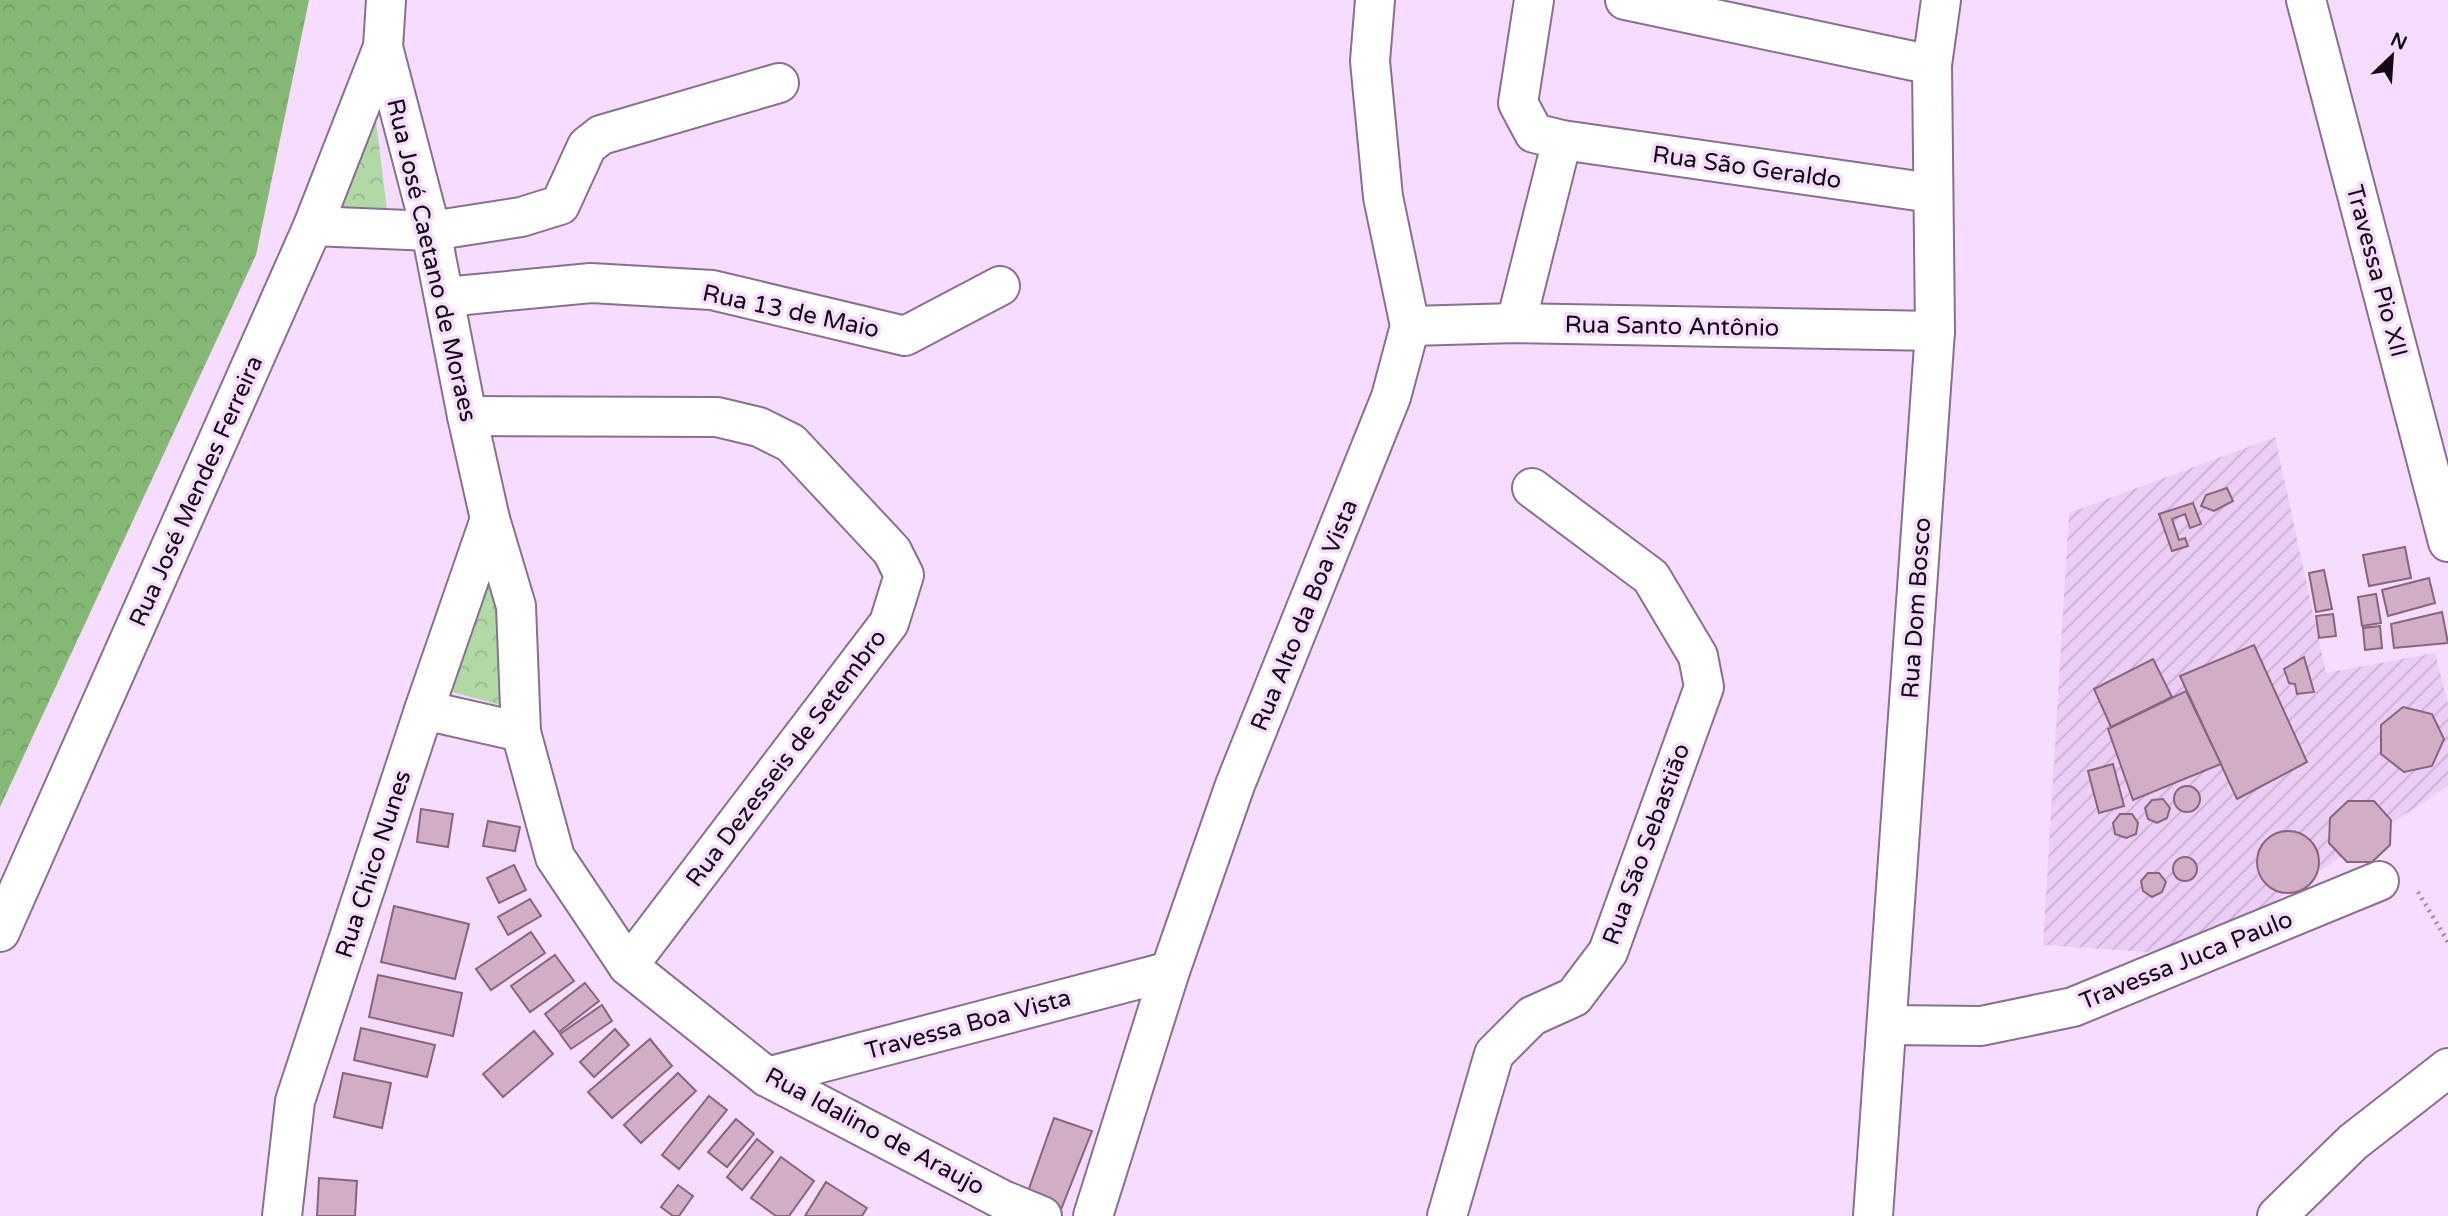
<svg xmlns="http://www.w3.org/2000/svg" width="2448" height="1216" viewBox="0 0 2448 1216" font-family="'Varela Round',sans-serif">
<defs>
<pattern id="industrial-furrows" width="10" height="10" patternUnits="userSpaceOnUse" patternTransform="scale(1.75)"><rect width="10" height="10" fill="#eccdf5"/><path d="M-1 1l2-2M0 10L10 0M9 11l2-2" fill="none" stroke="#c9afd1"/></pattern>
<pattern id="forest-crowns" width="20" height="18" patternUnits="userSpaceOnUse" patternTransform="scale(1.75)"><rect width="20" height="18" fill="#86b875"/><path d="M2 6a3 3 0 1 1 6 0M12 15a3 3 0 1 1 6 0" fill="none" stroke="#739d64"/></pattern>
<pattern id="park-crowns" width="20" height="18" patternUnits="userSpaceOnUse" patternTransform="scale(1.75)"><rect width="20" height="18" fill="#b2d8a6"/><path d="M2 6a3 3 0 1 1 6 0M12 15a3 3 0 1 1 6 0" fill="none" stroke="#98b88e"/></pattern>
</defs>
<rect width="100%" height="100%" fill="#f6dcff"/>
<!-- industrial -->
<polygon fill="url(#industrial-furrows)" points="2275,437 2326,673 2435,653 2448,704 2448,786 2193,955 2043,945 2069,513"/>
<!-- forest -->
<polygon fill="url(#forest-crowns)" points="0,0 309,0 256,255 0,807"/>
<!-- park -->
<g fill="url(#park-crowns)">
<polygon points="375,113 389,226 325,218"/>
<polygon points="486,577 508,596 508,707 445,690"/>
</g>
<!-- building -->
<g fill="#d2adc6" stroke="#87657d" stroke-width="2">
<polygon points="2227,488 2233,501 2214,511 2201,506 2206,495"/>
<polygon points="2193,503 2201,524 2190,528 2185,514 2172,519 2179,540 2185,538 2188,546 2172,551 2159,514"/>
<polygon points="2405,547 2411,578 2369,586 2363,555"/>
<polygon points="2324,570 2332,609 2316,612 2309,573"/>
<polygon points="2429,578 2435,603 2388,616 2382,590"/>
<polygon points="2376,594 2381,623 2362,626 2358,597"/>
<polygon points="2442,612 2448,643 2394,648 2391,624"/>
<polygon points="2333,614 2336,636 2319,638 2316,616"/>
<polygon points="2380,626 2382,648 2365,650 2363,628"/>
<polygon points="2254,645 2307,762 2237,799 2180,676"/>
<polygon points="2304,657 2314,692 2297,694 2295,684 2289,683 2284,669"/>
<polygon points="2153,659 2172,697 2111,727 2094,689"/>
<polygon points="2186,691 2221,764 2133,800 2108,729"/>
<polygon points="2403,707 2432,714 2444,739 2432,766 2404,772 2381,754 2381,725"/>
<polygon points="2113,764 2124,806 2099,813 2088,771"/>
<circle cx="2187" cy="799" r="13"/>
<polygon points="2163,799 2170,808 2167,818 2157,823 2148,819 2145,808 2152,800"/>
<polygon points="2348,801 2374,801 2391,820 2390,845 2372,862 2347,862 2329,843 2330,818"/>
<polygon points="421,809 453,814 448,847 417,842"/>
<polygon points="2120,814 2132,814 2138,823 2136,834 2126,838 2115,834 2113,823"/>
<polygon points="488,821 520,827 515,851 483,846"/>
<circle cx="2288" cy="862" r="31"/>
<circle cx="2185" cy="869" r="12"/>
<polygon points="514,865 526,890 499,903 487,878"/>
<polygon points="2148,873 2159,873 2166,882 2162,892 2152,897 2143,891 2141,881"/>
<polygon points="530,899 541,916 508,935 498,917"/>
<polygon points="394,906 469,924 455,979 381,962"/>
<polygon points="531,932 545,953 491,990 476,969"/>
<polygon points="555,955 574,981 530,1012 511,986"/>
<polygon points="378,975 462,993 453,1036 369,1017"/>
<polygon points="585,983 599,1001 559,1032 545,1014"/>
<polygon points="602,1005 612,1021 571,1049 560,1034"/>
<polygon points="361,1028 435,1045 427,1077 354,1060"/>
<polygon points="615,1029 629,1045 594,1077 580,1062"/>
<polygon points="534,1031 553,1054 503,1097 483,1074"/>
<polygon points="650,1039 672,1066 612,1118 588,1092"/>
<polygon points="343,1073 391,1083 382,1128 334,1117"/>
<polygon points="678,1073 696,1091 641,1143 624,1125"/>
<polygon points="709,1096 727,1110 679,1169 662,1155"/>
<polygon points="1054,1118 1092,1131 1060,1212 1026,1197"/>
<polygon points="736,1119 754,1134 727,1167 708,1152"/>
<polygon points="757,1139 773,1152 742,1190 727,1177"/>
<polygon points="781,1157 814,1181 789,1216 776,1216 751,1198"/>
<polygon points="319,1178 357,1181 355,1216 317,1216"/>
<polygon points="826,1182 867,1208 862,1216 805,1216"/>
<polygon points="678,1185 693,1196 679,1216 673,1216 661,1207"/>
</g>
<g fill="none" stroke-linecap="round" stroke-linejoin="round">
<!-- minor casing -->
<g stroke="#88708f" stroke-width="42">
<g id="minor">
<polyline points="386,0 383,47 431,231 467,416 490,519 516,606 521,732 555,857 628,966 767,1077 1003,1200 1042,1216"/>
<polyline points="1534,0 1518,103 1534,133 1562,140 1932,193"/>
<polyline points="1625,0 1932,65"/>
<polyline points="2306,0 2448,542"/>
<polyline points="313,226 431,231 521,217 560,205 587,146 601,135 779,83"/>
<polyline points="445,297 591,283 712,290 905,336 1000,286"/>
<polyline points="1516,323 1562,140"/>
<polyline points="1410,326 1516,323 1935,331"/>
<polyline points="467,416 717,417 759,427 791,443 892,551 904,575 889,623 628,966"/>
<polyline points="424,710 521,732"/>
<polyline points="0,932 313,226 383,47"/>
<polyline points="1887,1025 1981,1026 2073,1007 2379,881"/>
<polyline points="767,1077 1170,971"/>
<polyline points="282,1216 295,1101 424,710 490,519"/>
<polyline points="1093,1216 1170,971 1235,785 1391,397 1410,326 1383,197 1370,61 1375,0"/>
<polyline points="1447,1216 1494,1054 1532,1016 1574,997 1608,952 1704,687 1698,656 1651,577 1532,488"/>
<polyline points="1873,1216 1935,331 1932,65 1941,0"/>
<polyline points="2277,1216 2353,1142 2448,1068"/>
</g>
</g>
<!-- path -->
<polyline stroke="#a08ca6" stroke-width="4.5" stroke-dasharray="2 5" stroke-linecap="butt" points="2418,892 2448,942"/>
<!-- minor -->
<use href="#minor" stroke="#fff" stroke-width="38"/>
</g>
<g text-anchor="middle" stroke-width="7" stroke-linejoin="round" paint-order="stroke">
<!-- street labels -->
<g font-size="24" fill="#110814" stroke="#f6dcff">
<text transform="translate(1747 167) rotate(8)" y="8">Rua São Geraldo</text>
<text transform="translate(432 260) rotate(77)" y="8">Rua José Caetano de Moraes</text>
<text transform="translate(2377 271) rotate(75)" y="8">Travessa Pio XII</text>
<text transform="translate(791 311) rotate(12)" y="8">Rua 13 de Maio</text>
<text transform="translate(1672 326) rotate(1)" y="8">Rua Santo Antônio</text>
<text transform="translate(196 491) rotate(-66)" y="8">Rua José Mendes Ferreira</text>
<text transform="translate(1916 608) rotate(-86)" y="8">Rua Dom Bosco</text>
<text transform="translate(1304 615) rotate(-68)" y="8">Rua Alto da Boa Vista</text>
<text transform="translate(786 758) rotate(-53)" y="8">Rua Dezesseis de Setembro</text>
<text transform="translate(1646 844) rotate(-70)" y="8">Rua São Sebastião</text>
<text transform="translate(373 864) rotate(-72)" y="8">Rua Chico Nunes</text>
<text transform="translate(2186 960) rotate(-22)" y="8">Travessa Juca Paulo</text>
<text transform="translate(968 1024) rotate(-15)" y="8">Travessa Boa Vista</text>
<text transform="translate(875 1131) rotate(28)" y="8">Rua Idalino de Araujo</text>
</g>
</g>
<!-- north arrow -->
<g transform="translate(2392 56) rotate(25)" stroke="#f6dcff" stroke-width="5" paint-order="stroke">
<path d="M0-5L12 26L0 18L-12 26Z" fill="#110814"/>
<text y="-10" font-size="19" font-weight="bold" text-anchor="middle" fill="#110814">N</text>
</g>
</svg>
